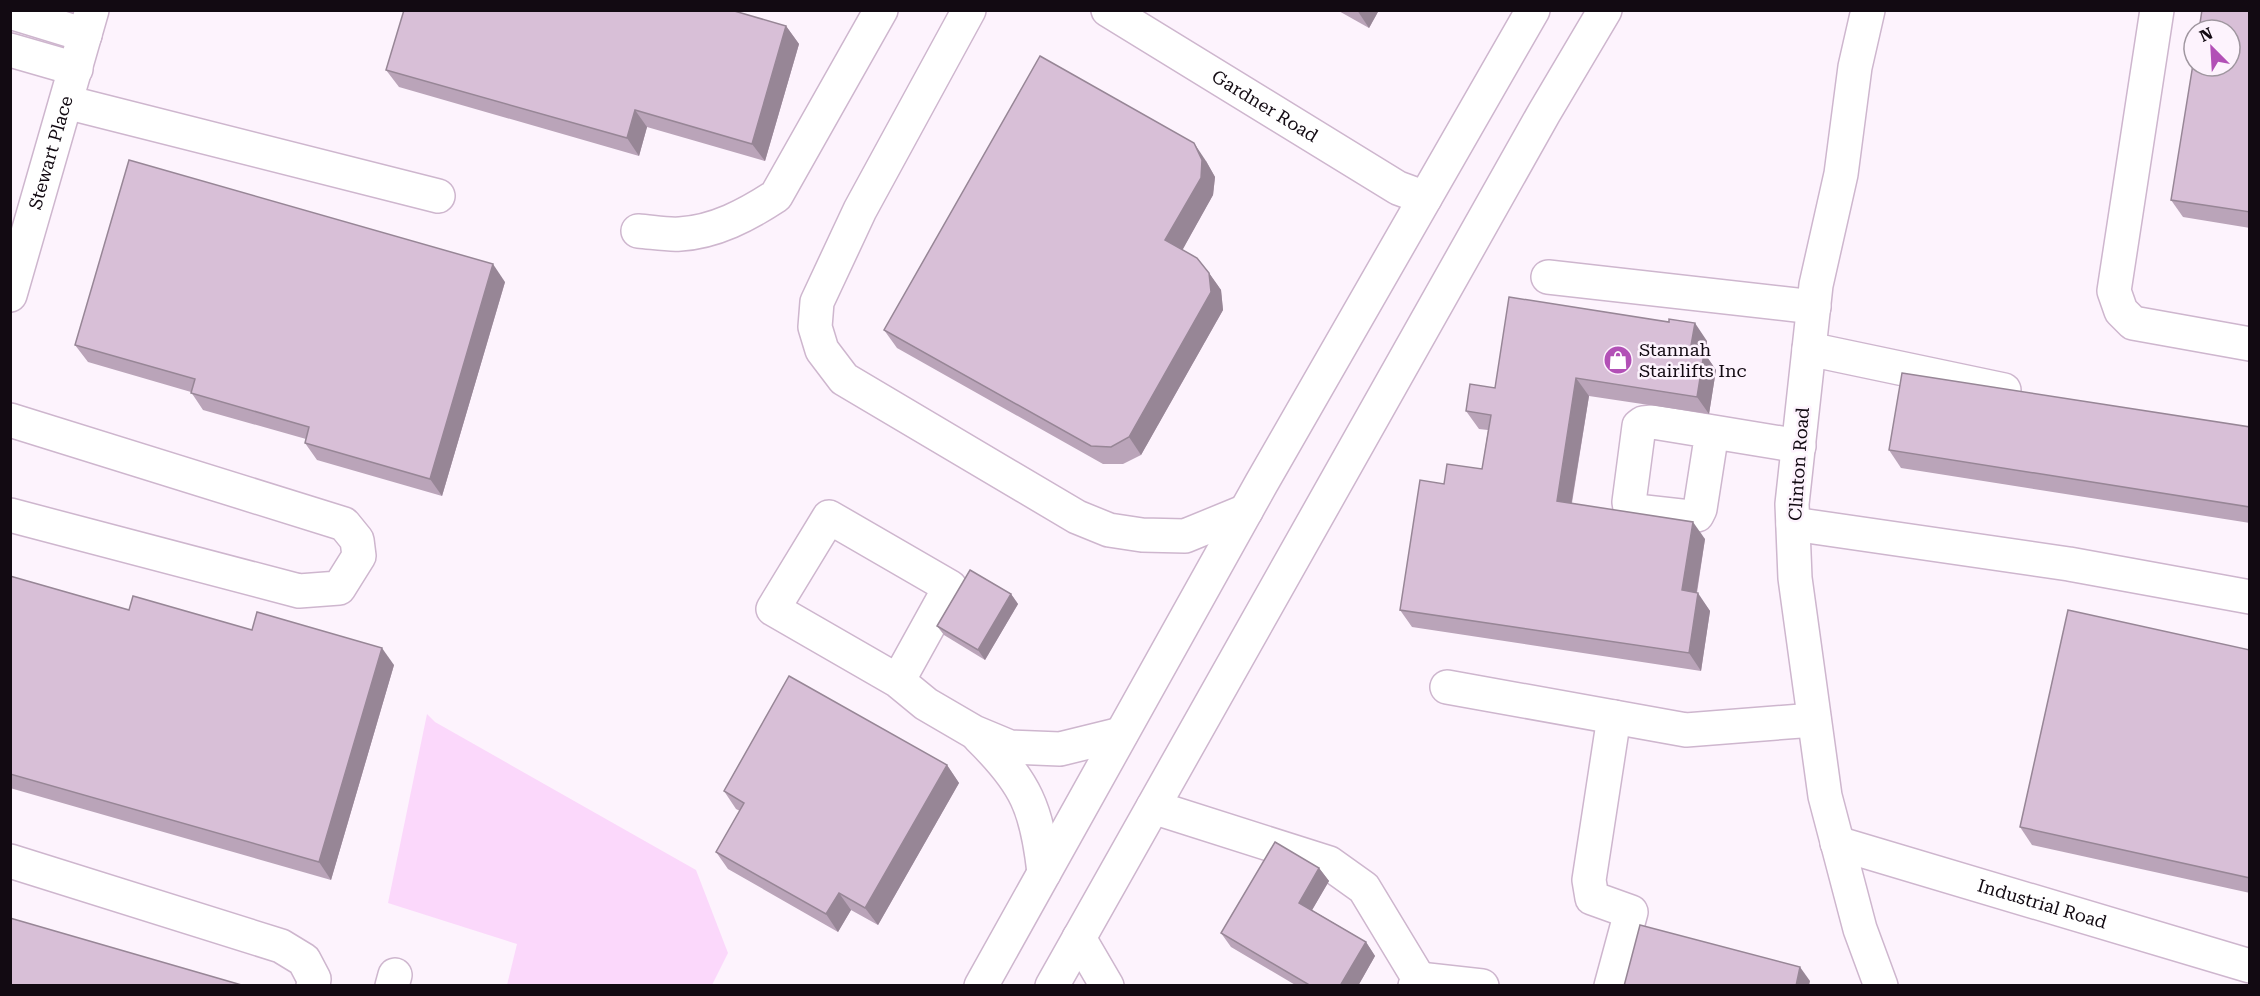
<svg xmlns="http://www.w3.org/2000/svg" width="2260" height="996" viewBox="0 0 2260 996" font-family="'Roboto Serif',serif">
<rect width="100%" height="100%" fill="#fdf3fd"/>
<!-- green -->
<polygon fill="#fbd8fb" points="427,714 435,722 696,870 728,953 712,985 507,985 517,944 388,903"/>
<g fill="none" stroke-linecap="round" stroke-linejoin="round">
<!-- minor casing -->
<g stroke="#ceb6ce" stroke-width="36">
<g id="minor">
<polyline points="969,10 860,210 817,302 815,327 822,350 844,379 1077,517 1109,530 1142,535 1185,536 1246,511"/>
<path id="s1" d="M 1108,10 L 1398,188 L 1425,198"/>
<polyline points="1868,10 1855,67 1841,174 1816,285 1792,504 1795,578 1825,796 1860,929 1881,986"/>
<polyline points="2157,10 2114,291 2121,311 2133,323 2250,344"/>
<polyline points="10,12 85,35"/>
<polyline points="10,50 76,69"/>
<polyline points="66,102 438,196"/>
<path d="M 638,231 C 652,232 667,235 680,234 C 715,232 747,215 776,196 L 881,10"/>
<polyline points="1548,277 1814,307"/>
<path id="s2" d="M 10,295 L 92,10"/>
<polyline points="1809,349 2004,390"/>
<polyline points="10,420 344,524 357,540 359,556 339,588 299,591 10,515"/>
<polyline points="1712,432 1700,509 1697,515 1690,517 1636,511 1630,508 1629,502 1639,426 1643,423 1653,422 1799,446"/>
<polyline points="1793,524 2069,564 2250,597"/>
<polyline points="898,681 950,587 829,517 773,609 898,681 926,704 974,732 1010,747 1060,749 1121,734"/>
<polyline points="1447,687 1686,730 1814,720"/>
<path d="M 979,737 C 1026,783 1037,808 1044,873"/>
<polyline points="1153,807 1329,863 1364,888 1419,979"/>
<path id="s3" d="M 1837,843 L 2250,966"/>
<polyline points="10,861 281,946 304,960 314,979 313,986"/>
<polyline points="1079,938 1107,986"/>
<polyline points="392,986 395,975"/>
<polyline points="1415,986 1419,979 1482,986"/>
<polyline points="1611,986 1631,912 1592,898 1589,880 1614,717"/>
</g>
</g>
<!-- highway casing -->
<g stroke="#ceb6ce" stroke-width="36">
<g id="highway">
<polyline points="981,986 1261,484 1533,10"/>
<polyline points="1052,986 1544,113 1605,10"/>
</g>
</g>
<!-- minor -->
<use href="#minor" stroke="#fff" stroke-width="33"/>
<!-- highway -->
<use href="#highway" stroke="#fff" stroke-width="33"/>
</g>
<!-- wall -->
<g fill="#baa4b9">
<polygon points="1337,10 1379,10 1369,28"/>
<polygon points="2250,10 2250,228 2183,217 2171,200"/>
<polygon points="786,26 799,44 765,161 647,127 639,156 399,87 386,70"/>
<polygon points="1206,161 1215,177 1213,195 1182,250 1209,273 1221,290 1223,310 1141,455 1123,464 1103,464 897,348 884,330"/>
<polygon points="505,282 442,496 317,460 305,443 306,439 203,410 191,392 88,362 75,345"/>
<polygon points="1707,341 1705,354 1716,370 1709,414 1589,396 1572,503 1705,539 1697,593 1710,611 1701,671 1412,627 1400,610 1444,484 1482,469 1488,430 1479,429 1466,411 1495,388"/>
<polygon points="2250,427 2250,523 1901,468 1889,450"/>
<polygon points="10,576 129,610 252,630 394,665 331,880 10,788"/>
<polygon points="1011,594 1018,604 985,660 944,635 937,626"/>
<polygon points="2250,650 2250,893 2032,845 2020,827"/>
<polygon points="947,765 959,783 878,925 851,910 838,932 728,869 716,852 740,811 736,809 724,791"/>
<polygon points="1319,868 1329,881 1312,910 1366,942 1375,956 1358,986 1297,986 1231,947 1221,933"/>
</g>
<!-- shaded-wall -->
<g fill="#978696">
<polygon points="1357,10 1379,10 1369,28"/>
<polygon points="786,26 799,44 765,161 752,144"/>
<polygon points="635,110 647,127 639,156 627,138"/>
<polygon points="1194,143 1206,161 1215,177 1213,195 1178,258 1165,240"/>
<polygon points="493,264 505,282 442,496 430,479"/>
<polygon points="1209,273 1221,290 1223,310 1141,455 1129,437"/>
<polygon points="1695,323 1707,341 1705,354 1716,370 1709,414 1697,397 1690,351"/>
<polygon points="1576,378 1589,396 1569,518 1557,501"/>
<polygon points="1693,522 1705,539 1694,608 1682,590"/>
<polygon points="1698,593 1710,611 1701,671 1689,653"/>
<polygon points="1011,594 1018,604 985,660 978,650"/>
<polygon points="382,648 394,665 331,880 319,862"/>
<polygon points="947,765 959,783 878,925 865,908"/>
<polygon points="1319,868 1329,881 1308,917 1299,903"/>
<polygon points="839,893 851,910 838,932 826,914"/>
<polygon points="1366,942 1375,956 1358,986 1340,986"/>
<polygon points="1800,967 1810,981 1809,986 1796,986"/>
</g>
<!-- building -->
<g fill="#d8bfd7" stroke="#978696" stroke-width="1.5">
<polygon points="404,10 731,10 786,26 752,144 635,110 627,138 386,70"/>
<polygon points="2202,10 2250,10 2250,212 2171,200 2194,58 2194,66 2230,66 2230,30 2199,30"/>
<polygon points="1040,56 1194,143 1202,160 1201,178 1165,240 1197,258 1209,273 1211,292 1129,437 1111,447 1091,446 884,330"/>
<polygon points="129,160 493,264 430,479 305,443 309,427 191,393 195,379 75,345"/>
<polygon points="1509,297 1669,322 1669,319 1695,323 1690,351 1704,353 1697,397 1576,378 1557,501 1693,522 1682,590 1698,593 1689,653 1400,610 1420,480 1444,484 1447,464 1482,469 1491,415 1466,411 1470,384 1495,388"/>
<polygon points="1902,373 2250,427 2250,507 1889,450"/>
<polygon points="970,570 1011,594 978,650 937,626"/>
<polygon points="10,576 129,610 133,596 252,630 257,612 382,648 319,862 10,774"/>
<polygon points="2068,610 2250,650 2250,878 2020,827"/>
<polygon points="789,676 947,765 865,908 839,893 826,914 716,852 744,803 724,791"/>
<polygon points="1275,842 1319,868 1299,903 1366,942 1340,986 1311,986 1221,933"/>
<polygon points="10,918 245,986 10,986"/>
<polygon points="1640,925 1800,967 1796,986 1624,986"/>
</g>
<!-- icons -->
<defs>
<g id="shop-disc" transform="scale(1.5)"><circle r="9.5" fill="#b250b6" stroke="#fdf3fd"/><path d="M-5-2.5h2.3a2.7 3.5 0 0 1 5.4 0H5L5.5 6h-11ZM-1.5-2.5h3a1.5 2.3 0 0 0-3 0Z" fill="#fff"/></g>
</defs>
<g fill-rule="evenodd">
<use href="#shop-disc" x="1618" y="360"/>
</g>
<g text-anchor="middle" stroke-width="5" stroke-linejoin="round" paint-order="stroke">
<!-- street labels -->
<g font-size="18" fill="#120a12" stroke="#fdf3fd">
<text dy="6" stroke="none"><textPath href="#s1" startOffset="184">Gardner Road</textPath></text>
<text dy="6" stroke="none"><textPath href="#s2" startOffset="148">Stewart Place</textPath></text>
<text transform="translate(1799 464) rotate(-86)" y="6">Clinton Road</text>
<text dy="6" stroke="none"><textPath href="#s3" startOffset="214">Industrial Road</textPath></text>
</g>
<!-- poi labels -->
<g font-size="18" fill="#120a12" stroke="#fdf3fd" text-anchor="start">
<text x="1639" y="356">Stannah<tspan x="1639" dy="21">Stairlifts Inc</tspan></text>
</g>
</g>
<!-- border -->
<rect width="2260" height="996" fill="none" stroke="#120a12" stroke-width="24"/>
<!-- north arrow -->
<g transform="translate(2212 48) rotate(336)"><circle r="28" fill="#fdf3fd" stroke="#9f969f" stroke-width="1.5"/>
<path d="M0-4.5L10 22L0 15L-10 22Z" fill="#b250b6"/>
<text y="-9" font-size="16" font-weight="bold" text-anchor="middle" fill="#120a12">N</text>
</g>
</svg>
